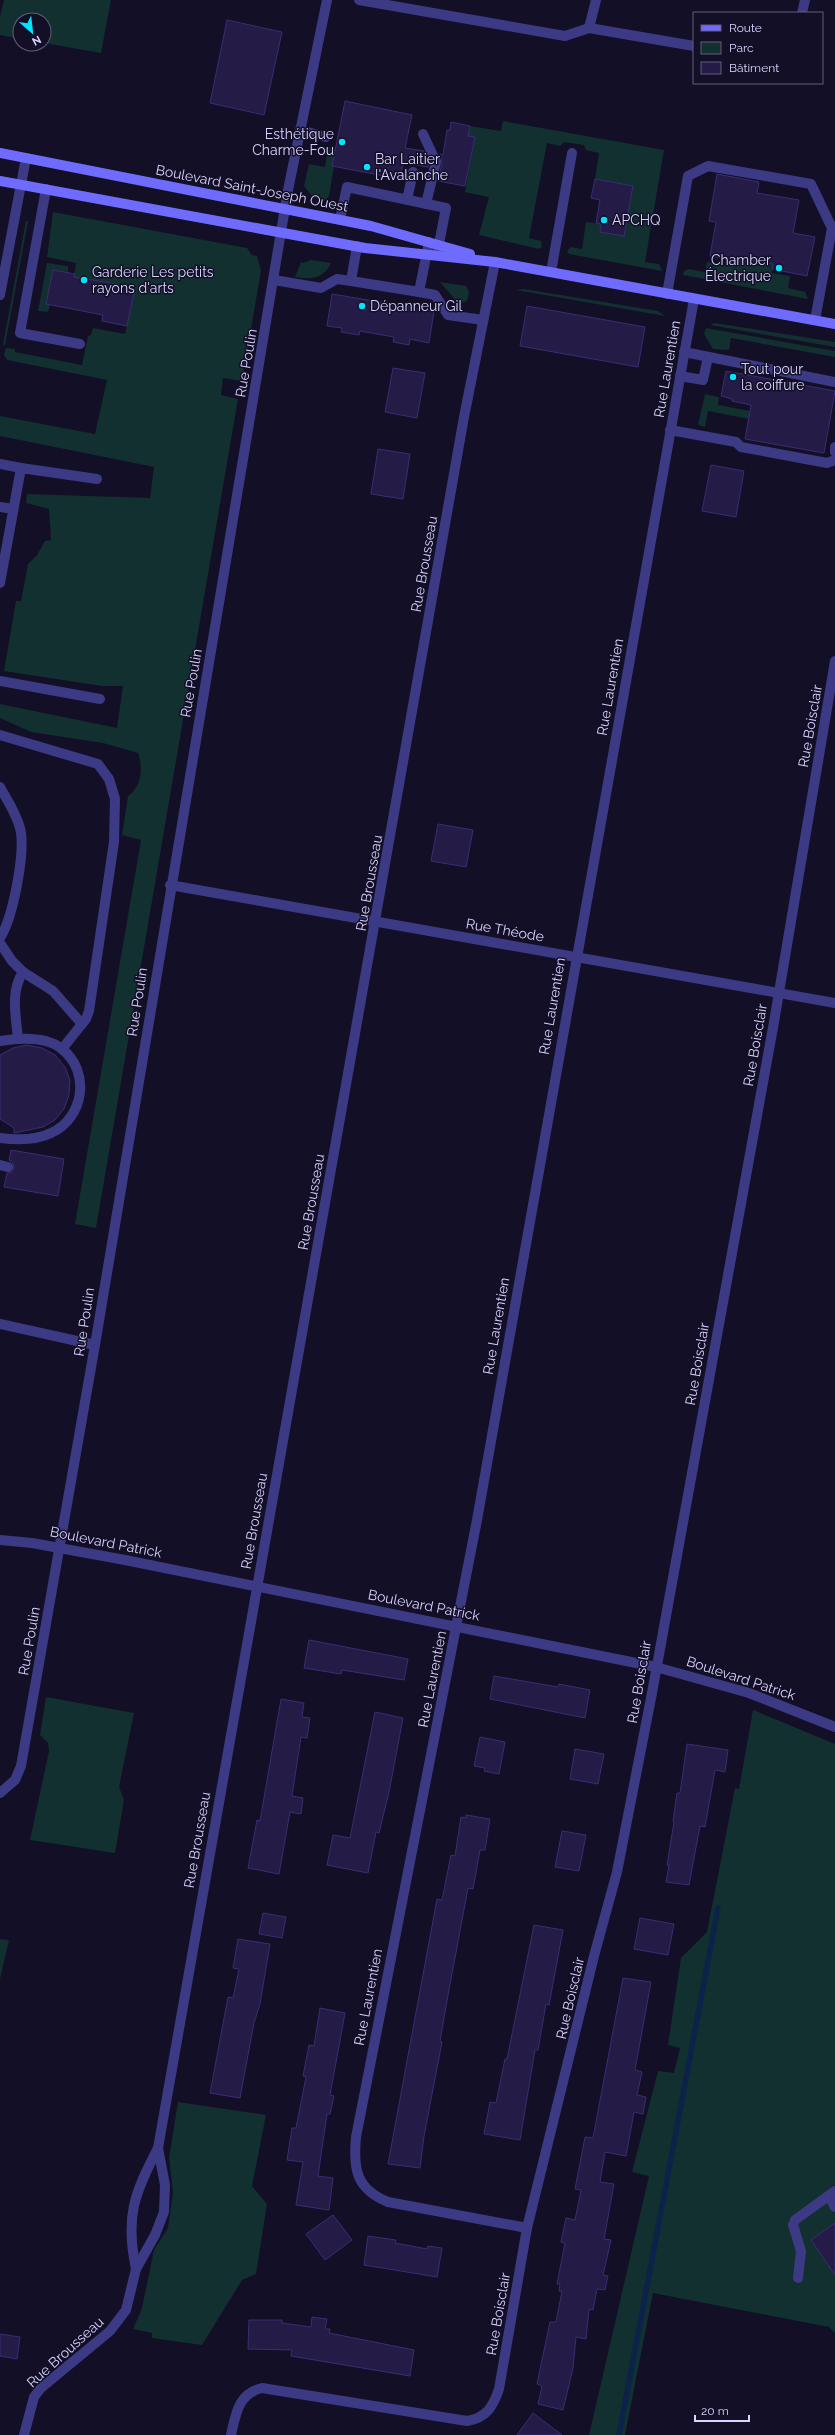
<svg xmlns="http://www.w3.org/2000/svg" width="835" height="2435" viewBox="0 0 835 2435" font-family="Raleway,sans-serif">
<rect width="100%" height="100%" fill="#130f26"/>
<!-- green -->
<g fill="#12302f">
<polygon points="4,0 111,0 101,53 44,43 44,20 20,20 20,39 0,35 0,17"/>
<polygon points="503,121 664,150 645,262 659,264 662,271 569,254 567,252 570,247 582,249 586,222 601,224 600,232 624,236 633,186 595,179 599,153 586,150 584,145 564,142 560,146 547,143 529,238 541,241 542,247 539,249 479,235 489,197 465,192 475,137 468,136 470,126 501,131"/>
<polygon points="328,147 335,148 332,166 334,167 329,196 325,201 312,196 304,186 309,164 325,167"/>
<path d="M 53,212 L 247,248 L 252,255 L 257,256 L 261,271 L 242,381 L 223,378 L 221,395 L 238,399 L 96,1228 L 75,1224 L 141,840 L 122,835 L 128,796 C 142,786 143,769 138,753 L 103,743 L 31,732 L 0,718 L 0,704 L 117,728 L 123,686 L 102,686 L 4,671 L 16,601 L 21,601 L 28,564 L 37,555 L 45,541 L 51,540 L 49,509 L 26,503 L 27,494 L 150,498 L 154,467 L 0,436 L 0,416 L 95,434 L 107,380 L 7,360 L 4,355 L 6,348 L 15,349 L 15,352 L 82,365 L 88,336 L 91,335 L 93,328 L 125,334 L 135,287 L 74,277 L 76,263 L 47,257 Z"/>
<polygon points="26,221 28,221 5,345 3,345"/>
<polygon points="751,229 759,261 773,264 772,273 790,276 788,288 805,292 808,299 683,275 684,271 689,269 705,272 707,262 728,266 730,259 745,262"/>
<path d="M 311,260 L 331,263 C 324,279 310,280 295,277 L 301,262 L 303,263 Z"/>
<polygon points="47,263 68,266 68,272 53,270 46,304 50,305 48,312 38,311"/>
<polygon points="440,282 466,286 469,292 467,301 459,304"/>
<polygon points="524,289 658,311 665,316 516,290"/>
<polygon points="715,323 835,342 835,347 710,325"/>
<polygon points="706,328 835,351 835,357 731,338 729,350 713,349 704,334"/>
<polygon points="705,394 719,397 718,405 750,411 749,419 708,411 705,427 698,425"/>
<polygon points="46,1697 134,1713 119,1787 124,1800 115,1853 30,1840 49,1751 48,1743 40,1735"/>
<polygon points="753,1710 835,1744 835,2333 829,2327 653,2293 625,2435 589,2435 649,2176 632,2172 658,2071 674,2073 680,2048 668,2045 681,1958 707,1932 735,1788 739,1789"/>
<polygon points="0,1939 9,1940 0,1979"/>
<polygon points="178,2102 266,2115 252,2186 267,2204 256,2274 242,2280 202,2345 152,2338 152,2333 133,2329 142,2308 154,2250 168,2228 173,2192 169,2158"/>
</g>
<g fill="none" stroke-linecap="round" stroke-linejoin="round">
<!-- stream -->
<polyline stroke="#0c2248" stroke-width="5.5" points="619,2435 718,1908"/>
</g>
<!-- building -->
<g fill="#241b47" stroke="#3b2d73">
<polygon points="227,20 282,32 264,115 210,103"/>
<polygon points="345,101 412,115 405,148 424,151 429,163 428,167 403,163 400,179 332,166"/>
<polygon points="451,122 470,126 468,136 475,137 465,186 438,181 442,163 440,154 443,155 447,130 450,130"/>
<polygon points="717,174 759,182 757,193 799,200 793,233 815,237 807,276 772,269 773,264 746,259 745,262 710,256 716,222 709,221"/>
<polygon points="595,179 633,186 624,236 600,232 601,224 596,223 600,200 591,198"/>
<polygon points="53,270 75,274 74,277 135,287 127,326 102,321 103,315 46,304"/>
<polygon points="332,294 434,311 429,343 410,339 409,345 393,342 394,337 360,331 359,335 341,332 342,328 327,326"/>
<polygon points="527,306 645,327 638,367 520,346"/>
<polygon points="393,368 425,373 417,418 385,412"/>
<polygon points="726,371 835,391 824,453 745,439 751,405 732,401 732,399 721,396"/>
<polygon points="378,449 410,454 403,499 371,494"/>
<polygon points="711,465 744,471 736,517 702,511"/>
<polygon points="438,824 473,830 466,867 431,861"/>
<polygon points="27,1045 42,1048 55,1055 65,1067 70,1080 69,1095 64,1109 55,1120 43,1127 14,1133 14,1128 0,1119 0,1055 13,1048"/>
<polygon points="11,1150 64,1159 58,1196 4,1187 7,1173 12,1172 14,1168 13,1163 9,1160"/>
<polygon points="309,1640 408,1659 404,1680 342,1670 341,1674 304,1668"/>
<polygon points="494,1676 558,1687 559,1684 590,1690 585,1718 490,1699"/>
<polygon points="281,1699 304,1703 302,1717 310,1718 307,1738 301,1737 292,1796 303,1798 301,1814 290,1812 279,1874 248,1868 257,1820 260,1821"/>
<polygon points="375,1712 403,1718 389,1792 379,1833 376,1832 368,1873 327,1865 333,1835 350,1838"/>
<polygon points="480,1737 505,1742 499,1774 484,1771 485,1768 474,1766"/>
<polygon points="687,1744 728,1750 725,1772 715,1770 705,1827 700,1826 689,1885 666,1882 669,1865 667,1865 674,1822 673,1821 677,1793 680,1793"/>
<polygon points="575,1749 604,1754 598,1784 570,1779"/>
<polygon points="466,1815 490,1819 485,1850 480,1850 473,1889 468,1888 448,1995 440,2041 442,2042 424,2136 420,2168 388,2164 437,1899 442,1900 451,1855 455,1856 461,1817 466,1818"/>
<polygon points="562,1831 586,1835 579,1871 555,1867"/>
<polygon points="263,1913 286,1917 282,1938 259,1934"/>
<polygon points="640,1918 674,1924 668,1955 634,1949"/>
<polygon points="534,1925 563,1930 549,2005 546,2004 538,2050 535,2050 520,2140 484,2134 490,2102 496,2103 505,2059 507,2059"/>
<polygon points="238,1939 270,1944 260,2004 254,2023 240,2098 210,2093 228,1997 233,1998 239,1969 233,1968"/>
<polygon points="623,1978 651,1982 635,2070 642,2072 637,2095 646,2097 643,2114 634,2112 626,2156 605,2152 600,2182 614,2184 604,2239 611,2240 603,2275 608,2276 605,2290 597,2289 593,2310 589,2309 586,2339 576,2337 573,2368 563,2410 538,2404 542,2386 537,2384 550,2322 556,2322 562,2291 559,2291 560,2284 557,2284 565,2243 561,2242 566,2218 575,2220 581,2190 575,2189 585,2137 593,2138"/>
<polygon points="320,2008 345,2013 330,2095 334,2096 330,2114 327,2114 318,2176 333,2178 329,2210 296,2205 303,2162 287,2160 292,2128 296,2128 306,2077 303,2076 309,2045 314,2046"/>
<polygon points="333,2215 352,2240 325,2260 306,2234"/>
<polygon points="835,2223 835,2275 811,2240"/>
<polygon points="368,2236 396,2240 395,2243 427,2249 428,2246 442,2248 437,2277 364,2265"/>
<polygon points="312,2317 327,2319 325,2329 330,2329 329,2333 414,2350 410,2376 291,2356 292,2350 248,2349 249,2320 282,2320 282,2323 311,2327"/>
<polygon points="0,2334 20,2337 17,2359 0,2356"/>
<polygon points="533,2413 562,2435 517,2435"/>
</g>
<g fill="none" stroke-linecap="round" stroke-linejoin="round">
<!-- service -->
<g stroke="#3d3a85" stroke-width="10">
<polyline points="300,130 326,137"/>
<polyline points="423,134 436,162 426,204"/>
<polyline points="46,189 20,333 80,344"/>
<polyline points="407,200 413,172"/>
<polyline points="340,219 347,187 446,208 437,254"/>
<polyline points="357,246 351,281 419,292 429,242"/>
<polyline points="551,272 572,153"/>
<polyline points="274,280 321,288 337,279 351,281"/>
<polyline points="419,292 435,295 448,315 483,320"/>
<polyline points="667,294 688,176 708,166 811,184 832,228 815,320"/>
<polyline points="0,295 26,158"/>
<polyline points="684,352 835,382"/>
<polyline points="680,376 703,380 708,357"/>
<polyline points="670,430 736,442 741,447 827,463 835,460"/>
<polyline points="835,447 835,452"/>
<polyline points="0,464 21,468 0,583"/>
<polyline points="21,468 97,479"/>
<polyline points="0,507 13,509"/>
<polyline points="0,681 100,699"/>
<polyline points="0,735 98,764 109,779 115,799 114,842 89,1011 86,1019 62,1049"/>
<path d="M 0,787 C 7,800 16,813 20,828 C 26,851 13,918 0,938"/>
<polyline points="0,943 12,961 23,972 53,991 82,1024"/>
<path d="M 18,1039 C 16,1016 10,992 23,972"/>
<path d="M 0,1041 C 19,1038 46,1036 62,1049 C 91,1072 84,1118 51,1133 C 37,1140 16,1140 0,1138"/>
<polyline points="0,1165 8,1167"/>
<polyline points="829,2196 835,2207"/>
<polyline points="798,2278 801,2251 793,2225 795,2220 835,2191"/>
</g>
<!-- minor -->
<g stroke="#3d3a85" stroke-width="10">
<polyline points="359,0 565,36 589,28 596,0"/>
<polyline points="802,13 805,0"/>
<polyline points="589,28 694,46"/>
<polyline points="170,885 835,1003"/>
<polyline points="0,1324 95,1345"/>
<polyline points="0,1793 15,1780 21,1766 95,1345 288,190 327,0"/>
<path d="M 527,2228 L 388,2202 C 356,2189 353,2169 356,2137 L 477,1520 L 694,299"/>
<path d="M 136,2269 C 125,2217 134,2194 158,2148 L 464,417 L 495,262"/>
<polyline points="24,2435 34,2397 41,2388 110,2331 126,2310 136,2269 155,2235 164,2212 165,2185 158,2148"/>
<path d="M 231,2435 C 236,2413 238,2394 262,2388 L 467,2421 C 486,2418 493,2407 499,2389 L 527,2228 L 594,1956 L 617,1872 L 652,1693 L 774,1022 L 835,661"/>
</g>
<!-- tertiary -->
<polyline stroke="#3d3a85" stroke-width="10" points="0,1540 32,1543 125,1560 656,1667 749,1693 835,1727"/>
<!-- secondary -->
<g stroke="#6f6bff" stroke-width="10">
<polyline points="0,153 371,226 470,254"/>
<polyline points="0,181 365,248 495,262 835,324"/>
</g>
</g>
<!-- markers -->
<g fill="#00e5ff" stroke="#130f26" stroke-width="1.5">
<circle cx="342" cy="142" r="4"/>
<circle cx="367" cy="167" r="4"/>
<circle cx="604" cy="220" r="4"/>
<circle cx="779" cy="268" r="4"/>
<circle cx="84" cy="280" r="4"/>
<circle cx="362" cy="306" r="4"/>
<circle cx="733" cy="377" r="4"/>
</g>
<g text-anchor="middle" stroke-width="3" stroke-linejoin="round" paint-order="stroke">
<!-- poi labels -->
<g font-size="14" fill="#d9d4ff" stroke="#130f26" text-anchor="start">
<text x="334" y="139" text-anchor="end">Esthétique<tspan x="334" dy="16">Charme-Fou</tspan></text>
<text x="375" y="164">Bar Laitier<tspan x="375" dy="16">l'Avalanche</tspan></text>
<text x="612" y="225">APCHQ</text>
<text x="771" y="265" text-anchor="end">Chamber<tspan x="771" dy="16">Électrique</tspan></text>
<text x="92" y="277">Garderie Les petits<tspan x="92" dy="16">rayons d'arts</tspan></text>
<text x="370" y="311">Dépanneur Gil</text>
<text x="741" y="374">Tout pour<tspan x="741" dy="16">la coiffure</tspan></text>
</g>
<!-- street labels -->
<g font-size="14" fill="#d9d4ff" stroke="#130f26">
<text transform="translate(252 188) rotate(11)" y="5">Boulevard Saint-Joseph Ouest</text>
<text transform="translate(246 363) rotate(-80)" y="5">Rue Poulin</text>
<text transform="translate(667 369) rotate(-80)" y="5">Rue Laurentien</text>
<text transform="translate(424 564) rotate(-80)" y="5">Rue Brousseau</text>
<text transform="translate(191 683) rotate(-80)" y="5">Rue Poulin</text>
<text transform="translate(610 687) rotate(-80)" y="5">Rue Laurentien</text>
<text transform="translate(810 726) rotate(-80)" y="5">Rue Boisclair</text>
<text transform="translate(369 883) rotate(-80)" y="5">Rue Brousseau</text>
<text transform="translate(505 930) rotate(10)" y="5">Rue Théode</text>
<text transform="translate(137 1002) rotate(-81)" y="5">Rue Poulin</text>
<text transform="translate(552 1006) rotate(-80)" y="5">Rue Laurentien</text>
<text transform="translate(755 1045) rotate(-80)" y="5">Rue Boisclair</text>
<text transform="translate(311 1202) rotate(-80)" y="5">Rue Brousseau</text>
<text transform="translate(84 1322) rotate(-81)" y="5">Rue Poulin</text>
<text transform="translate(496 1326) rotate(-80)" y="5">Rue Laurentien</text>
<text transform="translate(697 1364) rotate(-80)" y="5">Rue Boisclair</text>
<text transform="translate(254 1521) rotate(-80)" y="5">Rue Brousseau</text>
<text transform="translate(106 1542) rotate(11)" y="5">Boulevard Patrick</text>
<text transform="translate(424 1605) rotate(11)" y="5">Boulevard Patrick</text>
<text transform="translate(29 1641) rotate(-80)" y="5">Rue Poulin</text>
<text transform="translate(741 1678) rotate(18)" y="5">Boulevard Patrick</text>
<text transform="translate(432 1679) rotate(-79)" y="5">Rue Laurentien</text>
<text transform="translate(639 1682) rotate(-80)" y="5">Rue Boisclair</text>
<text transform="translate(197 1840) rotate(-80)" y="5">Rue Brousseau</text>
<text transform="translate(368 1997) rotate(-79)" y="5">Rue Laurentien</text>
<text transform="translate(570 1998) rotate(-77)" y="5">Rue Boisclair</text>
<text transform="translate(498 2314) rotate(-80)" y="5">Rue Boisclair</text>
<text transform="translate(65 2352) rotate(-42)" y="5">Rue Brousseau</text>
</g>
</g>
<!-- legend -->
<rect x="693" y="12" width="130" height="72" fill="#130f26" stroke="#625e7d"/>
<rect x="701" y="25" width="20" height="6" fill="#6f6bff" stroke="#625e7d"/>
<text x="729" y="32" font-size="12" fill="#d9d4ff">Route</text>
<rect x="701" y="42" width="20" height="12" fill="#12302f" stroke="#625e7d"/>
<text x="729" y="52" font-size="12" fill="#d9d4ff">Parc</text>
<rect x="701" y="62" width="20" height="12" fill="#241b47" stroke="#625e7d"/>
<text x="729" y="72" font-size="12" fill="#d9d4ff">Bâtiment</text>
<!-- north arrow -->
<g transform="translate(32 32) rotate(152)"><circle r="19" fill="#130f26" stroke="#625e7d"/>
<path d="M0-3L7 15L0 10L-7 15Z" fill="#00e5ff"/>
<text y="-6" font-size="11" font-weight="bold" text-anchor="middle" fill="#d9d4ff">N</text>
</g>
<!-- scale -->
<path d="M695 2415v6h54v-6" fill="none" stroke="#d9d4ff" stroke-width="2"/>
<text x="701" y="2415" font-size="12" fill="#d9d4ff" stroke="#130f26" stroke-width="3" paint-order="stroke">20 m</text>
</svg>
